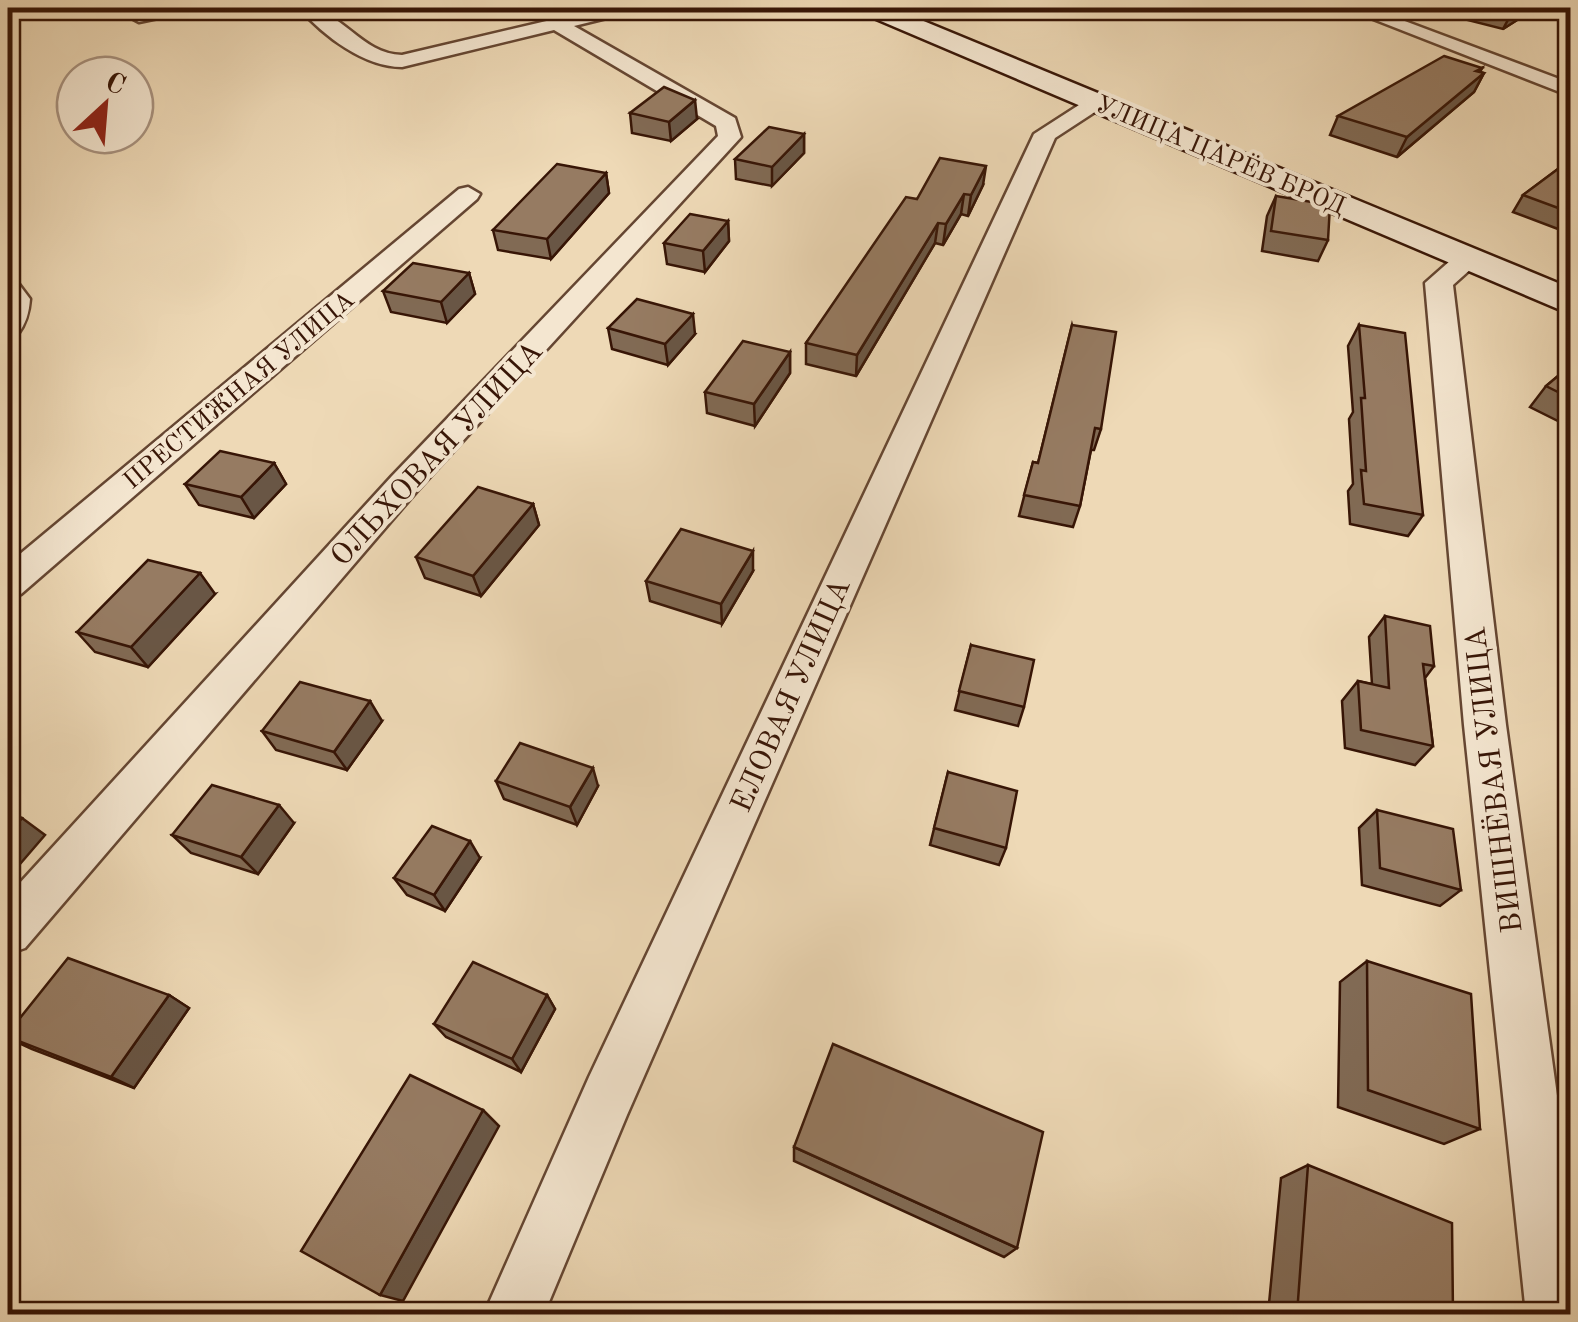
<svg xmlns="http://www.w3.org/2000/svg" width="1578" height="1322" viewBox="0 0 1578 1322" font-family="'Old Standard TT',serif">
<rect width="100%" height="100%" fill="#eed9b6"/>
<filter id="stains"><feTurbulence type="fractalNoise" baseFrequency=".002" numOctaves="4"/><feColorMatrix values="0 0 0 0 .2 0 0 0 0 .09 0 0 0 0 .02 0 0 0 .5 -.17"/></filter>
<radialGradient id="worn" r=".72"><stop offset=".6" stop-color="#630" stop-opacity="0"/><stop offset="1" stop-color="#630" stop-opacity=".3"/></radialGradient>
<g fill="none" stroke-linecap="round" stroke-linejoin="round">
<!-- street casing -->
<g stroke="#654632" stroke-width="5">
<g id="street">
<polygon points="113,8 189,8 187,12 139,22"/>
<path d="M 299,8 C 340,5 360,55 402,55 L 602,8 L 633,8 L 631,12 L 574,26 L 735,118 L 741,137 L 416,492 L 25,948 L 8,954 L 8,896 L 392,476 L 718,136 L 716,126 L 554,30 L 402,67 C 364,67 324,36 299,8 Z"/>
<polygon points="1345,8 1370,8 1570,83 1570,96"/>
<polygon points="1096,94 1107,101 1104,106 1055,138 627,1115 544,1314 484,1314 589,1077 1034,134"/>
<polygon points="468,187 480,194 477,199 21,594 8,598 8,564 459,189"/>
<polygon points="1469,251 1482,259 1453,285 1506,725 1570,1190 1570,1314 1526,1314 1464,725 1425,283 1459,253"/>
<path d="M 8,281 L 18,283 L 30,299 C 29,313 26,323 18,334 L 8,337 Z"/>
</g>
</g>
<!-- secondary casing -->
<g stroke="#371506" stroke-width="5">
<polygon id="secondary" points="858,8 892,8 1570,288 1570,314 862,13"/>
</g>
<!-- street -->
<use href="#street" fill="#f4e6d0" fill-rule="evenodd"/>
<!-- secondary -->
<use href="#secondary" fill="#f4e6d0" fill-rule="evenodd"/>
</g>
<!-- wall -->
<g fill="#816a54" stroke="#371506" stroke-width="2.5">
<polygon points="1434,8 1536,8 1503,29 1432,11"/>
<polygon points="1482,68 1480,72 1484,73 1474,92 1397,157 1330,135 1338,116"/>
<polygon points="630,113 697,119 671,141 632,133"/>
<polygon points="804,134 804,153 772,186 736,179 735,159"/>
<polygon points="1570,160 1570,219 1558,229 1513,212 1523,195"/>
<polygon points="606,173 609,193 551,259 498,250 493,230"/>
<polygon points="983,185 968,216 961,214 943,245 935,243 856,376 806,364 806,343 917,199"/>
<polygon points="1276,196 1328,240 1318,261 1262,251 1267,216"/>
<polygon points="728,221 729,241 705,272 667,264 664,243"/>
<polygon points="469,273 475,294 447,323 391,312 383,291"/>
<polygon points="1072,325 1101,429 1094,450 1091,450 1080,506 1073,527 1019,516 1033,462 1038,463"/>
<polygon points="1359,325 1423,515 1408,536 1350,524 1348,491 1353,484 1349,419 1353,412 1348,346"/>
<polygon points="608,328 695,334 668,365 612,349"/>
<polygon points="790,352 790,373 755,426 707,413 705,392"/>
<polygon points="1570,366 1570,427 1530,407 1546,386"/>
<polygon points="274,463 286,484 254,518 199,505 185,484"/>
<polygon points="533,504 539,525 481,596 425,578 416,557"/>
<polygon points="753,571 722,624 650,601 646,581"/>
<polygon points="215,594 148,667 95,652 77,632"/>
<polygon points="1385,616 1434,666 1425,678 1433,746 1415,765 1345,748 1342,701 1358,681 1372,684 1369,637"/>
<polygon points="971,645 1024,707 1018,726 955,710"/>
<polygon points="382,721 347,770 276,750 262,731"/>
<polygon points="948,772 1006,848 999,865 930,845"/>
<polygon points="496,781 598,786 577,825 504,799"/>
<polygon points="1377,810 1461,890 1440,906 1362,885 1359,828"/>
<polygon points="294,823 258,874 191,853 172,835"/>
<polygon points="480,858 445,911 407,895 394,878"/>
<polygon points="1367,961 1480,1129 1444,1144 1338,1107 1340,982"/>
<polygon points="169,995 189,1008 134,1088 32,1049 8,1038"/>
<polygon points="547,995 555,1009 521,1072 446,1037 434,1024"/>
<polygon points="794,1147 1017,1248 1004,1257 794,1161"/>
<polygon points="1308,1165 1453,1314 1268,1314 1281,1178"/>
</g>
<!-- shaded-wall -->
<g fill="#695645" stroke="#371506" stroke-width="2.5">
<polygon points="1525,8 1536,8 1503,29 1509,18"/>
<polygon points="1482,68 1475,80 1484,73 1474,92 1397,157 1407,137 1476,71"/>
<polygon points="695,100 697,119 671,141 669,122"/>
<polygon points="804,134 804,153 772,186 772,167"/>
<polygon points="986,166 983,185 968,216 971,195"/>
<polygon points="606,173 609,193 551,259 547,239"/>
<polygon points="964,194 961,214 943,245 946,224"/>
<polygon points="1570,211 1570,219 1558,229 1569,212"/>
<polygon points="728,221 729,241 705,272 703,251"/>
<polygon points="938,223 935,243 856,376 857,355"/>
<polygon points="469,273 475,294 447,323 441,302"/>
<polygon points="693,314 695,334 668,365 665,344"/>
<polygon points="790,352 790,373 755,426 754,404"/>
<polygon points="274,463 286,484 254,518 241,497"/>
<polygon points="533,504 539,525 481,596 473,576"/>
<polygon points="753,551 753,571 722,624 721,604"/>
<polygon points="200,573 215,594 148,667 131,647"/>
<polygon points="370,701 382,721 347,770 334,752"/>
<polygon points="593,768 598,786 577,825 570,807"/>
<polygon points="279,805 294,823 258,874 241,857"/>
<polygon points="22,818 45,835 8,878 8,834"/>
<polygon points="470,841 480,858 445,911 434,895"/>
<polygon points="169,995 189,1008 134,1088 111,1077"/>
<polygon points="547,995 555,1009 521,1072 512,1059"/>
<polygon points="483,1110 499,1126 403,1301 380,1295"/>
</g>
<!-- building -->
<g fill="#967b62" stroke="#371506" stroke-width="2.5">
<polygon points="1469,8 1525,8 1509,18"/>
<polygon points="1444,56 1482,68 1476,71 1484,73 1407,137 1338,116"/>
<polygon points="664,87 695,100 669,122 630,113"/>
<polygon points="769,127 804,134 772,167 735,159"/>
<polygon points="940,158 986,166 971,195 964,194 946,224 938,223 857,355 806,343 906,197 917,199"/>
<polygon points="1570,160 1570,211 1569,212 1523,195"/>
<polygon points="557,164 606,173 547,239 493,230"/>
<polygon points="1276,196 1330,205 1328,240 1271,231"/>
<polygon points="690,214 728,221 703,251 664,243"/>
<polygon points="413,263 469,273 441,302 383,291"/>
<polygon points="637,299 693,314 665,344 608,328"/>
<polygon points="1072,325 1116,332 1101,429 1095,428 1080,506 1024,495 1033,462 1038,463"/>
<polygon points="1359,325 1405,333 1423,515 1364,504 1361,470 1366,471 1361,398 1365,398"/>
<polygon points="743,341 790,352 754,404 705,392"/>
<polygon points="1570,366 1570,398 1546,386"/>
<polygon points="220,451 274,463 241,497 185,484"/>
<polygon points="478,487 533,504 473,576 416,557"/>
<polygon points="681,529 753,551 721,604 646,581"/>
<polygon points="148,560 200,573 131,647 77,632"/>
<polygon points="1385,616 1430,626 1434,666 1423,664 1433,746 1361,730 1358,681 1389,688"/>
<polygon points="971,645 1034,660 1024,707 959,691"/>
<polygon points="300,682 370,701 334,752 262,731"/>
<polygon points="520,743 593,768 570,807 496,781"/>
<polygon points="948,772 1017,791 1006,848 934,828"/>
<polygon points="212,785 279,805 241,857 172,835"/>
<polygon points="1377,810 1453,829 1461,890 1380,868"/>
<polygon points="8,813 22,818 8,834"/>
<polygon points="432,826 470,841 434,895 394,878"/>
<polygon points="68,958 169,995 111,1077 8,1037 8,1033"/>
<polygon points="1367,961 1471,994 1480,1129 1368,1090"/>
<polygon points="473,962 547,995 512,1059 434,1024"/>
<polygon points="833,1044 1043,1132 1017,1248 794,1147"/>
<polygon points="410,1075 483,1110 380,1295 301,1251"/>
<polygon points="1308,1165 1452,1223 1453,1314 1297,1314"/>
</g>
<g text-anchor="middle" stroke-width="8" stroke-linejoin="round" paint-order="stroke">
<!-- far-street labels -->
<g font-size="25" fill="#371506" stroke="#f4e6d0">
<text transform="translate(1221 154) rotate(23)" y="9">УЛИЦА ЦАРЁВ БРОД</text>
<text transform="translate(238 389) rotate(-40)" y="9">ПРЕСТИЖНАЯ УЛИЦА</text>
</g>
<!-- street labels -->
<g font-size="30" fill="#371506" stroke="#f4e6d0">
<text transform="translate(436 453) rotate(-47)" y="10">ОЛЬХОВАЯ УЛИЦА</text>
<text transform="translate(790 695) rotate(-66)" y="10">ЕЛОВАЯ УЛИЦА</text>
<text transform="translate(1493 780) rotate(-97)" y="10">ВИШНЁВАЯ УЛИЦА</text>
</g>
</g>
<!-- margin -->
<rect width="1578" height="1322" fill="none" stroke="#eed9b6" stroke-width="40"/>
<rect x="10" y="10" width="1558" height="1302" fill="none" stroke="#371506" stroke-width="5"/>
<rect x="20" y="20" width="1538" height="1282" fill="none" stroke="#371506" stroke-width="2.5"/>
<!-- north arrow -->
<g transform="translate(105 105) rotate(26)"><circle r="48" fill="#f4e6d0" stroke="#a8927f" stroke-width="2.5"/>
<path d="M0-8L18 38L0 25L-18 38Z" fill="#8f2418"/>
<text y="-15" font-size="28" font-weight="bold" text-anchor="middle" fill="#371506">С</text>
</g>
<rect width="100%" height="100%" filter="url(#stains)"/>
<rect width="100%" height="100%" fill="url(#worn)"/>
</svg>
